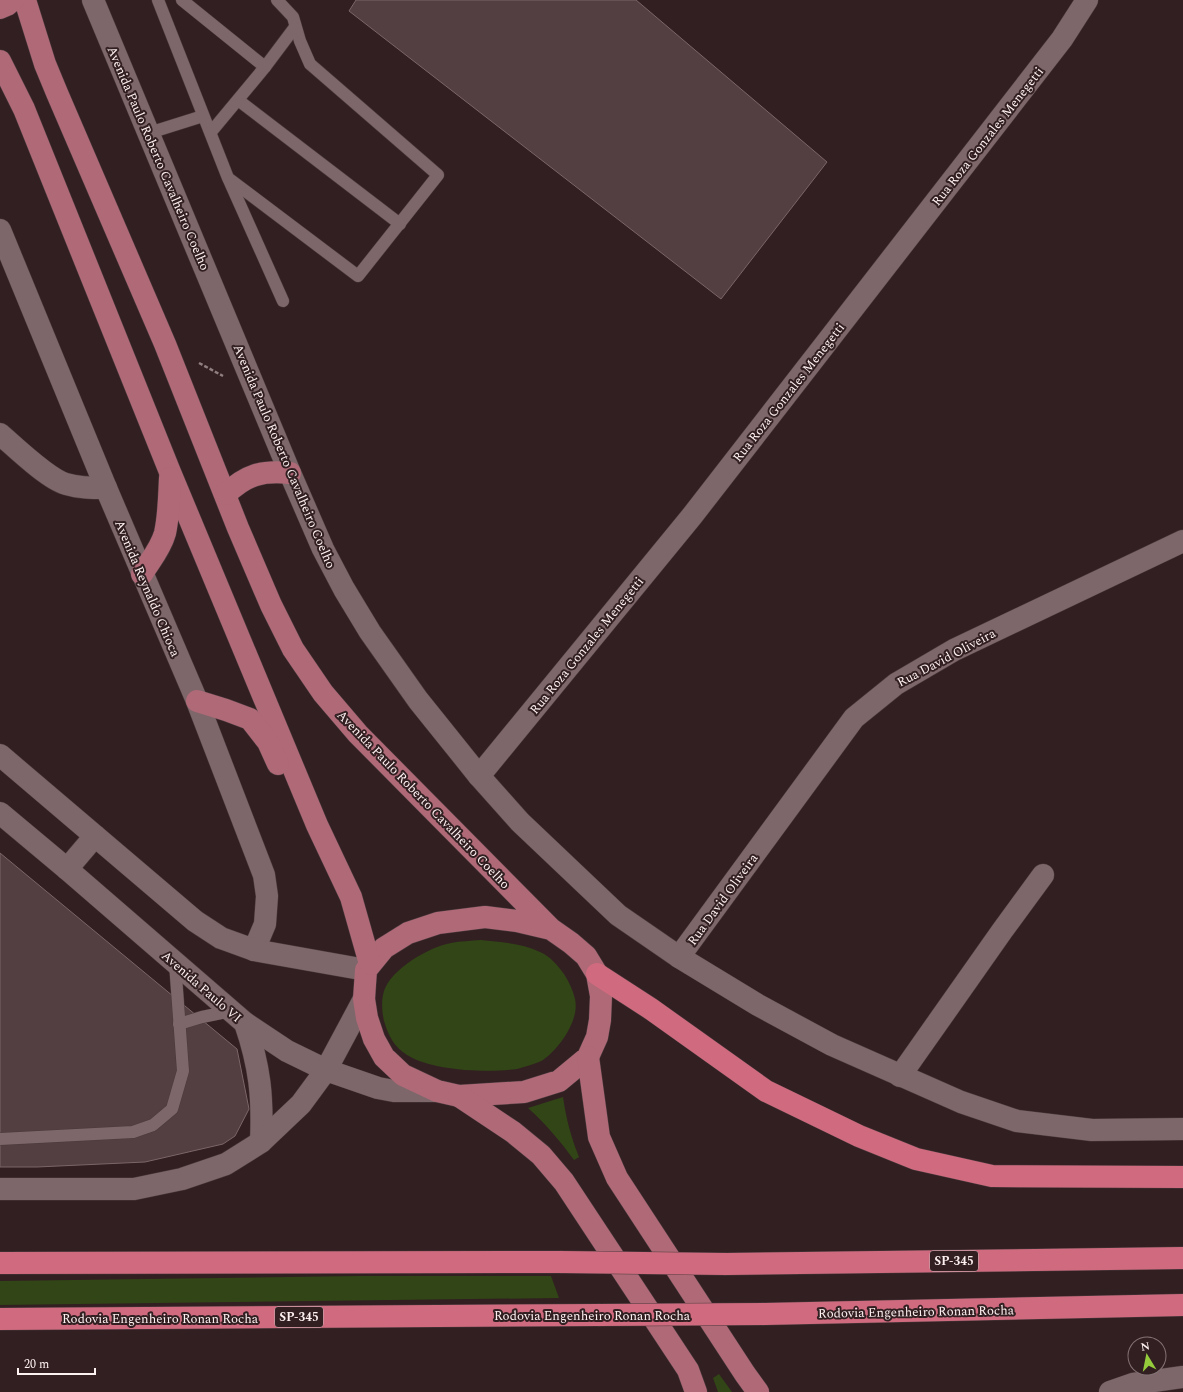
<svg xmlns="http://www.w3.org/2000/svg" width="1183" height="1392" viewBox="0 0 1183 1392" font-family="Spectral,serif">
<rect width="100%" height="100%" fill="#321f22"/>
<!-- green -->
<g fill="#314516">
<path d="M 481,940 C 500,942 522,943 540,952 C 550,956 558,966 564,974 C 569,982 573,990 575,999 C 580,1020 559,1049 543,1060 C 536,1064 524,1067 517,1069 C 488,1073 432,1071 407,1055 C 394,1047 388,1035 384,1021 C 382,1012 381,1000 384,991 C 391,969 429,947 451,943 C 460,941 471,941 481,940 Z"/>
<path d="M 563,1097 C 566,1118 571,1137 579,1157 L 574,1160 C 560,1141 546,1124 528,1108 Z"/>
<polygon points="358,1276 551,1276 559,1298 0,1305 0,1281"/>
<polygon points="719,1374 732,1392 718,1392 713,1378"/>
</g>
<!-- building -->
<g fill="#533e41" stroke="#7b6568">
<polygon points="356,0 636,0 827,162 721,299 349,11"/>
<polygon points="0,853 237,1049 249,1109 235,1136 223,1144 145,1162 37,1167 0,1167"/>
</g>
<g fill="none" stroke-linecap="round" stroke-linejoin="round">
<!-- lane casing -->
<g stroke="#4b3b3e" stroke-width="13">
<g id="lane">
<polyline points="158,0 228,178 358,276 438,175 310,64 300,41 293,17 277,0"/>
<polyline points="182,0 265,67"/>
<polyline points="238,100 400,224"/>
<polyline points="211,132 265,67 295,27"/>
<polyline points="149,133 203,116"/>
<polyline points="229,180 283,301"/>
<polyline points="179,1024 202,1017 231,1011"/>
<polyline points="0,1139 133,1132 153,1125 172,1109 183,1071 175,963"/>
</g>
</g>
<!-- street casing -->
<g stroke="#4b3b3e" stroke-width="23">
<g id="street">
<path d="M 0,434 C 15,447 48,479 66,484 C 79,488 92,488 106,488"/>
<polyline points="479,776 692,516 1062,39 1087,0"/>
<polyline points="679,957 854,718 896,684 954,650 1183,541"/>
<polyline points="900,1076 1002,931 1043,875"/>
</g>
</g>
<!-- secondary casing -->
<g stroke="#4b3b3e" stroke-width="23">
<g id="secondary">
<polyline points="93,0 290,473 323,549 344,589 370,632 418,700 479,776 520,822 618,915 679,957 758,1005 832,1045 961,1102 1017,1121 1092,1130 1183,1129"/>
<polyline points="0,230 106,488 197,701 264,875 267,896 265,924 254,950"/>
<polyline points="0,755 195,921 221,938 254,950 366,970"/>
<polyline points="0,813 67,869 245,1023 287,1051 326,1070 378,1088 394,1091 437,1091"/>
<polyline points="67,869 95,836"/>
<path d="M 245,1023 C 260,1067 263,1097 261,1142"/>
<polyline points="0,1189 134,1189 182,1179 226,1164 261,1142 301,1104 326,1070 364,999"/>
<polyline points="1110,1392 1133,1384 1183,1377"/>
</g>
</g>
<!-- primary casing -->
<g stroke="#4b3b3e" stroke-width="23">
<g id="primary">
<polyline points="25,0 45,64 57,93 165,344 238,528 271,605 293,649 323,693 358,734 551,929 571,943 586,956 597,974 601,996 600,1020 597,1037 588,1057 559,1081 524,1092 459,1096 437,1091 403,1075 384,1057 374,1039 367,1018 364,999 366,970 384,948 408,933 438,923 485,917 517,921 551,929"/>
<polyline points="0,8 7,5 13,0"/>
<polyline points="0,61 24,109 170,472 317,825 351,897 370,964"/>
<path d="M 226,494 C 246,475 262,470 290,473"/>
<path d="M 142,574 C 150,561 161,548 165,533 C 169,515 169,496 170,478"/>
<polyline points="197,701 226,710 250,719 268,742 278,764"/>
<polyline points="588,1057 599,1137 617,1178 745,1374 758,1392"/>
<polyline points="459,1096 513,1132 541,1155 564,1182 688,1370 696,1392"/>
</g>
</g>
<!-- highway casing -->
<g stroke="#4b3b3e" stroke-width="23">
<g id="highway">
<polyline points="597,974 651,1009 766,1091 859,1136 916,1159 992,1176 1183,1177"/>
<polyline points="0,1263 560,1262"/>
<polyline points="726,1264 1183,1258"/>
<polyline points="764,1314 1183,1305"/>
<polyline points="0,1319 598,1315"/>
</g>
</g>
<!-- path -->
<polyline stroke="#907f81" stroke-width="2.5" stroke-dasharray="4 2" stroke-linecap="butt" points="199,363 223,376"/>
<!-- lane -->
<use href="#lane" stroke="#7e676a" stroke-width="12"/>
<!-- street -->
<use href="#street" stroke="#7e676a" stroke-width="22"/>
<!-- secondary -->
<use href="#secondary" stroke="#7e676a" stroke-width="22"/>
<!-- primary -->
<use href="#primary" stroke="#af6977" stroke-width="22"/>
<!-- highway -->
<use href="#highway" stroke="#d06b7f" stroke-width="22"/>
<!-- highway-bridge casing -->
<g stroke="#4b3b3e" stroke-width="23" stroke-linecap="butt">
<g id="highway-bridge">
<polyline points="560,1262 726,1264"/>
<polyline points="598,1315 764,1314"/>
</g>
</g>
<!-- highway-bridge -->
<use href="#highway-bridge" stroke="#d06b7f" stroke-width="22"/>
</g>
<g text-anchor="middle" stroke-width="4" stroke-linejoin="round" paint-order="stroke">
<!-- shield labels -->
<g fill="#321f22" stroke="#c1b2b4" stroke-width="1">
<rect x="930" y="1251" width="48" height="20" rx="3"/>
<rect x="275" y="1307" width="48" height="20" rx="3"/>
</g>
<g font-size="12" font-weight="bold" fill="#fef1f2">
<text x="954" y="1265">SP-345</text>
<text x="299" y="1321">SP-345</text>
</g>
<!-- street labels -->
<g font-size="13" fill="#fef1f2" stroke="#321f22">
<text transform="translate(987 136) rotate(-52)" y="5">Rua Roza Gonzales Menegetti</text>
<text transform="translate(159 158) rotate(67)" y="5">Avenida Paulo Roberto Cavalheiro Coelho</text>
<text transform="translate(788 392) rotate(-52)" y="5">Rua Roza Gonzales Menegetti</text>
<text transform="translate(285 456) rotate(67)" y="5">Avenida Paulo Roberto Cavalheiro Coelho</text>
<text transform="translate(148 588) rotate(67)" y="5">Avenida Reynaldo Chioca</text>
<text transform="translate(586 645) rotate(-51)" y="5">Rua Roza Gonzales Menegetti</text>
<text transform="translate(946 657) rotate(-28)" y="5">Rua David Oliveira</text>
<text transform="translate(424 799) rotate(46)" y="5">Avenida Paulo Roberto Cavalheiro Coelho</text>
<text transform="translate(722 899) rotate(-54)" y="5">Rua David Oliveira</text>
<text transform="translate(202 986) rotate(41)" y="5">Avenida Paulo VI</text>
<text transform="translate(916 1311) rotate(-1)" y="5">Rodovia Engenheiro Ronan Rocha</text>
<text x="592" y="1320">Rodovia Engenheiro Ronan Rocha</text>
<text x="160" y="1323">Rodovia Engenheiro Ronan Rocha</text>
</g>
</g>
<!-- north arrow -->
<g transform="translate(1147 1356) rotate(350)"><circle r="19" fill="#321f22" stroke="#847375"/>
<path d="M0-3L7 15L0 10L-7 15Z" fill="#94cc3c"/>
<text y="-6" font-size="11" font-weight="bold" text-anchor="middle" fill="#fef1f2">N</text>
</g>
<!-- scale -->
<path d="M18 1368v6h77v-6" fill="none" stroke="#fef1f2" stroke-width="2"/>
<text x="24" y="1368" font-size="12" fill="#fef1f2" stroke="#321f22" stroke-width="3" paint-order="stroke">20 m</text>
</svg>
